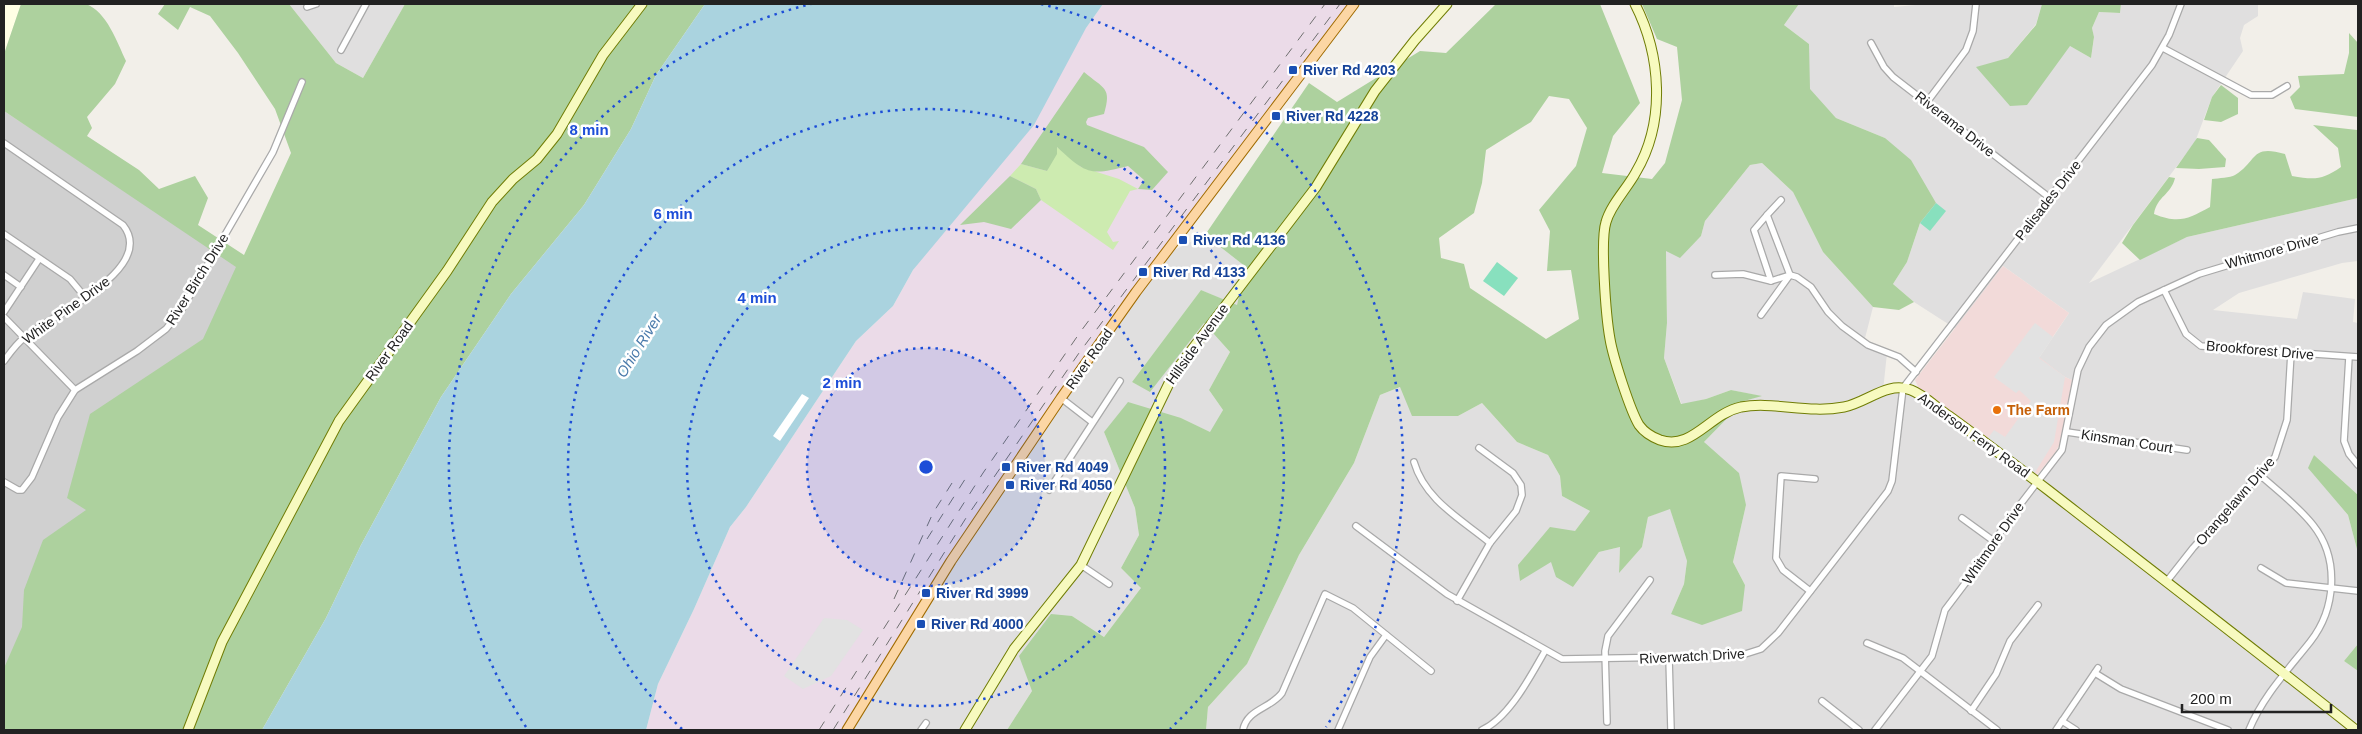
<svg xmlns="http://www.w3.org/2000/svg" width="2362" height="734" viewBox="0 0 2362 734" font-family="Helvetica,sans-serif">
<rect width="100%" height="100%" fill="#f2efe9"/>
<!-- residential -->
<g fill="#e0dfdf">
<polygon points="289,4 405,4 363,78 336,63"/>
<polygon points="1799,4 1894,4 1894,7 1926,4 2042,4 2036,24 2008,58 2070,46 2091,58 2094,38 2092,28 2099,12 2120,13 2121,4 2258,4 2258,16 2244,25 2240,38 2243,51 2212,97 2195,142 2089,283 2187,237 2358,198 2358,261 2342,263 2239,293 2213,310 2297,319 2303,292 2355,299 2353,322 2358,323 2358,495 2314,455 2309,468 2348,515 2358,553 2358,644 2344,661 2358,671 2358,719 2353,728 2356,730 1206,730 1208,707 1247,664 1299,555 1354,463 1380,395 1400,387 1458,416 1482,403 1517,442 1548,455 1560,476 1562,496 1590,511 1552,562 1573,587 1599,552 1620,547 1619,572 1642,547 1648,517 1670,508 1687,561 1684,584 1671,614 1745,585 1733,562 1746,505 1704,442 1744,401 1760,396 1731,390 1706,399 1682,405 1664,358 1667,323 1666,250 1680,257 1701,236 1705,221 1750,165 1762,163 1793,192 1823,252 1873,307 1864,342 1887,353 1883,391 1914,391 2037,482 2058,456 2074,381 2065,377 2039,358 2069,313 2003,266 1956,329 1914,302 1893,284 1907,262 1920,223 1885,138 1836,118 1809,89 1809,44 1784,25"/>
<polygon points="1205,235 1246,267 1237,306 1201,290 1132,382 1150,391 1204,323 1230,352 1209,390 1223,410 1211,433 1181,418 1104,432 1135,508 1139,535 1121,568 1142,588 1104,637 1072,616 1032,691 1007,730 847,730 951,561 1164,255"/>
</g>
<!-- commercial -->
<polygon fill="#f2dad9" points="2003,266 2069,313 2039,357 2065,377 2072,380 2062,440 2055,453 2037,475 2032,475 1919,389 1915,380"/>
<!-- industrial -->
<polygon fill="#ebdbe8" points="1103,4 1354,4 1136,292 998,491 847,730 646,730 658,684 694,609 730,527 746,507 856,341 893,306 913,270"/>
<!-- education -->
<polygon fill="#ffffe5" points="4,4 21,4 4,54"/>
<!-- religious -->
<polygon fill="#d0d0d0" points="4,111 238,266 30,730 4,730"/>
<!-- grass -->
<polygon fill="#cdebb0" points="1057,147 1081,167 1119,179 1138,189 1130,191 1107,232 1113,242 1119,241 1113,250 1041,200 1036,189 1010,176 1021,164 1047,171"/>
<!-- forest -->
<g fill="#add19e" fill-rule="evenodd">
<path d="M 21,4 L 86,4 C 107,12 117,42 126,61 L 115,84 L 87,117 L 92,128 L 87,136 L 139,170 L 159,189 L 195,176 L 208,198 L 198,225 L 244,255 L 291,153 L 275,109 L 238,53 L 210,16 L 190,7 L 178,30 L 158,14 L 165,4 L 289,4 L 336,63 L 363,78 L 405,4 L 705,4 L 656,75 L 631,129 L 584,205 L 511,294 L 441,397 L 361,545 L 326,618 L 262,730 L 4,730 L 4,668 L 22,627 L 24,590 L 43,540 L 86,510 L 67,498 L 90,414 L 203,339 L 236,267 L 4,111 L 4,54 Z"/>
<path d="M 1496,4 L 1600,4 L 1640,103 L 1613,136 L 1602,173 L 1652,179 L 1665,163 L 1682,100 L 1677,47 L 1657,39 L 1642,4 L 1799,4 L 1784,25 L 1809,44 L 1810,89 L 1836,118 L 1885,138 L 1911,160 L 1936,203 L 1920,223 L 1907,262 L 1893,284 L 1914,302 L 1899,310 L 1873,307 L 1823,252 L 1793,192 L 1762,163 L 1750,165 L 1705,221 L 1701,236 L 1680,258 L 1666,251 L 1667,323 L 1664,358 L 1681,404 L 1706,399 L 1731,390 L 1762,396 L 1744,401 L 1704,442 L 1739,473 L 1746,505 L 1733,562 L 1745,585 L 1742,611 L 1702,625 L 1671,614 L 1684,584 L 1687,561 L 1670,509 L 1648,517 L 1642,547 L 1619,573 L 1620,547 L 1599,552 L 1573,587 L 1556,577 L 1551,562 L 1520,581 L 1518,565 L 1550,527 L 1575,531 L 1590,511 L 1562,496 L 1560,476 L 1548,455 L 1517,442 L 1482,403 L 1458,416 L 1412,416 L 1400,387 L 1380,395 L 1354,463 L 1299,555 L 1247,664 L 1208,707 L 1206,730 L 1007,730 L 1032,691 L 1019,656 L 1051,614 L 1072,616 L 1104,637 L 1141,588 L 1121,568 L 1139,535 L 1135,508 L 1104,432 L 1128,402 L 1181,418 L 1210,432 L 1223,410 L 1209,390 L 1230,352 L 1204,323 L 1150,392 L 1132,382 L 1201,290 L 1237,305 L 1246,267 L 1205,235 L 1309,83 L 1337,102 L 1420,51 L 1446,53 ZM 1549,96 L 1569,99 L 1587,128 L 1576,166 L 1539,210 L 1550,231 L 1547,271 L 1571,270 L 1579,319 L 1546,339 L 1470,288 L 1464,264 L 1441,258 L 1439,238 L 1474,213 L 1482,183 L 1486,150 L 1531,122 Z"/>
<polygon points="2042,4 2121,4 2120,13 2099,12 2092,28 2094,37 2091,58 2070,46 2027,105 2010,106 1976,67 2008,58 2036,25"/>
<polygon points="2349,33 2358,43 2358,117 2295,109 2290,97 2300,87 2298,76 2344,74 2349,53"/>
<path d="M 1084,72 C 1104,89 1112,87 1104,114 L 1088,118 L 1086,122 L 1087,125 L 1144,147 L 1168,172 L 1152,190 L 1138,189 L 1144,180 L 1128,166 C 1090,176 1086,174 1057,147 L 1057,154 L 1047,171 L 1021,164 Z"/>
<polygon points="2221,85 2238,98 2238,114 2221,122 2204,120 2212,97"/>
<path d="M 2313,125 L 2357,130 L 2358,198 L 2187,237 L 2140,260 L 2122,243 L 2133,225 L 2169,177 L 2175,178 C 2171,195 2157,196 2154,214 C 2179,224 2188,219 2210,207 L 2212,179 C 2219,178 2230,178 2235,175 C 2258,161 2250,144 2285,154 L 2292,176 C 2315,180 2322,180 2341,167 L 2338,148 Z"/>
<polygon points="2197,138 2209,140 2226,159 2225,167 2199,169 2176,168"/>
<polygon points="1010,176 1036,189 1041,200 1011,229 984,222 960,225"/>
<polygon points="2314,455 2358,495 2358,553 2348,515 2308,468"/>
<polygon points="2358,644 2358,671 2344,661"/>
</g>
<!-- pitch -->
<g fill="#88e0be">
<polygon points="1936,203 1946,211 1930,231 1920,223"/>
<polygon points="1497,262 1518,278 1504,296 1483,281"/>
</g>
<!-- parking -->
<g fill="#e2e2e2">
<polygon points="2035,323 2053,337 2039,358 2065,377 2054,442 2034,474 1988,438 1994,430 2005,437 2031,401 2019,390 2016,393 1994,377"/>
<polygon points="824,618 847,620 863,630 831,676 803,689 784,676"/>
</g>
<!-- water -->
<polygon fill="#aad3df" points="705,4 1103,4 1086,28 1034,125 913,270 893,306 856,341 746,507 730,527 694,609 658,684 646,730 262,730 326,618 361,545 441,397 511,294 584,205 631,129 656,75"/>
<!-- pier -->
<polygon fill="#fff" points="802,394 809,398 780,441 773,436"/>
<g fill="none" stroke-linecap="round" stroke-linejoin="round">
<!-- street casing -->
<g stroke="#a9a9a9" stroke-width="8">
<g id="street">
<polyline points="307,7 316,4"/>
<polyline points="1871,43 1884,67 1893,77 2050,198"/>
<polyline points="2163,48 2251,95 2272,95 2287,86"/>
<polyline points="341,50 366,4"/>
<polyline points="1927,102 1966,50 1973,31 1976,4"/>
<path d="M 4,143 L 123,225 C 158,269 51,315 24,338 C 16,344 10,353 4,361"/>
<polyline points="1767,215 1781,200"/>
<polyline points="4,234 70,279 85,297"/>
<polyline points="4,275 21,287"/>
<polyline points="1715,275 1743,274 1771,281 1790,275 1797,277 1811,287 1828,312 1842,326 1868,345 1899,357 1916,372"/>
<polyline points="2164,290 2186,334 2201,346 2358,357"/>
<polyline points="4,312 39,259"/>
<polyline points="1761,315 1790,275 1767,215 1754,230 1771,281"/>
<polyline points="4,317 75,390"/>
<polyline points="2349,357 2344,441 2349,454 2358,465"/>
<polyline points="1061,398 1092,422"/>
<polyline points="2067,432 2187,450"/>
<path d="M 1414,462 C 1425,500 1461,519 1490,543"/>
<polyline points="4,482 18,490 22,490 32,477 58,417 75,390 137,351 166,329 182,309 273,152 302,82"/>
<polyline points="1049,490 1120,381"/>
<polyline points="1962,518 1995,542"/>
<polyline points="1356,526 1447,594 1562,659 1739,656 1761,649 1778,633 1888,491 1892,481 1903,388 2152,65 2169,35 2181,4"/>
<polyline points="1081,565 1109,584"/>
<polyline points="2261,568 2286,583 2358,591"/>
<polyline points="2167,581 2193,548 2275,457 2287,420 2291,353"/>
<polyline points="1810,591 1783,570 1776,558 1781,476 1815,479"/>
<polyline points="1457,601 1490,543 1516,511 1522,495 1521,485 1513,473 1479,448"/>
<polyline points="1867,643 1903,658 1997,730"/>
<polyline points="1669,658 1671,730"/>
<polyline points="2095,673 2121,689 2228,730"/>
<polyline points="1822,701 1859,730"/>
<polyline points="1971,711 1996,674 2010,641 2038,605"/>
<polyline points="2062,721 2076,730"/>
<polyline points="1607,722 1605,651 1608,636 1650,580"/>
<polyline points="921,730 926,723"/>
<path d="M 1243,730 C 1247,709 1270,709 1282,693 L 1325,594 L 1353,608 L 1431,671"/>
<polyline points="1338,730 1370,657 1386,635"/>
<path d="M 1482,730 C 1509,718 1530,677 1545,651"/>
<polyline points="1875,730 1932,656 1945,610 1979,565 2009,519 2062,450 2078,370 2089,347 2106,325 2138,302 2199,274 2338,232 2358,228"/>
<polyline points="2056,730 2098,668"/>
<path d="M 2249,730 C 2263,696 2287,671 2310,642 C 2336,609 2340,559 2313,525 C 2298,506 2278,491 2260,475"/>
</g>
</g>
<!-- secondary casing -->
<g stroke="#707d05" stroke-width="11">
<g id="secondary">
<path d="M 1635,4 C 1661,55 1666,121 1636,172 C 1627,189 1611,204 1606,222 C 1600,241 1606,317 1610,339 C 1613,357 1630,410 1639,425 C 1644,432 1652,437 1660,440 C 1692,451 1709,414 1741,407 C 1773,401 1808,414 1844,407 C 1868,402 1887,381 1911,390 C 1924,395 1937,408 1949,416 C 1982,440 2015,465 2048,490 C 2151,570 2254,649 2356,730"/>
<polyline points="188,730 222,642 339,421 447,271 492,202 513,179 537,159 557,134 603,55 642,4"/>
<polyline points="965,730 1014,649 1081,565 1174,373 1316,187 1375,91 1415,40 1447,4"/>
</g>
</g>
<!-- primary casing -->
<g stroke="#a06b00" stroke-width="11">
<polyline id="primary" points="847,730 951,561 1061,398 1136,292 1354,4"/>
</g>
<!-- street -->
<use href="#street" stroke="#fff" stroke-width="5.5"/>
<!-- secondary -->
<use href="#secondary" stroke="#f7fabf" stroke-width="9"/>
<!-- primary -->
<use href="#primary" stroke="#fcd6a4" stroke-width="9"/>
<!-- rail -->
<g stroke="#707070" stroke-width="1" stroke-dasharray="10 10" stroke-linecap="butt">
<polyline points="927,539 969,473"/>
<polyline points="894,599 933,513 952,483"/>
<polyline points="819,730 983,473 1081,331 1325,4"/>
<polyline points="833,730 966,518 1079,353 1340,4"/>
</g>
</g>
<!-- distance rings -->
<circle cx="926" cy="467" r="119" fill="#1d4ed8" fill-opacity=".12"/>
<g fill="none" stroke="#1d4ed8" stroke-width="2.5" stroke-dasharray="2.5 5">
<circle cx="926" cy="467" r="119"/>
<circle cx="926" cy="467" r="239"/>
<path d="M682 729A358 358 0 1 1 1170 729"/>
<path d="M526 727A477 477 0 0 1 811 4M1041 4A477 477 0 0 1 1326 727"/>
</g>
<!-- markers -->
<g fill="#1a4fb4" stroke="#fff" stroke-width="2">
<rect x="1288" y="65" width="10" height="10" rx="2.5"/>
<rect x="1271" y="111" width="10" height="10" rx="2.5"/>
<rect x="1178" y="235" width="10" height="10" rx="2.5"/>
<rect x="1138" y="267" width="10" height="10" rx="2.5"/>
<rect x="1001" y="462" width="10" height="10" rx="2.5"/>
<rect x="1005" y="480" width="10" height="10" rx="2.5"/>
<rect x="921" y="588" width="10" height="10" rx="2.5"/>
<rect x="916" y="619" width="10" height="10" rx="2.5"/>
</g>
<circle fill="#e8710a" stroke="#fff" stroke-width="2" cx="1997" cy="410" r="5"/>
<g text-anchor="middle" stroke-width="5" stroke-linejoin="round" paint-order="stroke">
<!-- transit labels -->
<g font-size="14" font-weight="bold" fill="#164399" stroke="#fff" text-anchor="start">
<text x="1303" y="75">River Rd 4203</text>
<text x="1286" y="121">River Rd 4228</text>
<text x="1193" y="245">River Rd 4136</text>
<text x="1153" y="277">River Rd 4133</text>
<text x="1016" y="472">River Rd 4049</text>
<text x="1020" y="490">River Rd 4050</text>
<text x="936" y="598">River Rd 3999</text>
<text x="931" y="629">River Rd 4000</text>
</g>
<!-- street labels -->
<g font-size="14" fill="#222" stroke="#fff">
<text transform="translate(1955 124) rotate(38)" y="5">Riverama Drive</text>
<text transform="translate(2048 200) rotate(-52)" y="5">Palisades Drive</text>
<text transform="translate(2272 251) rotate(-16)" y="5">Whitmore Drive</text>
<text transform="translate(197 279) rotate(-58)" y="5">River Birch Drive</text>
<text transform="translate(66 310) rotate(-36)" y="5">White Pine Drive</text>
<text transform="translate(1197 344) rotate(-54)" y="5">Hillside Avenue</text>
<text transform="translate(2260 350) rotate(5)" y="5">Brookforest Drive</text>
<text transform="translate(389 351) rotate(-54)" y="5">River Road</text>
<text transform="translate(1089 359) rotate(-55)" y="5">River Road</text>
<text transform="translate(1974 435) rotate(36)" y="5">Anderson Ferry Road</text>
<text transform="translate(2127 441) rotate(9)" y="5">Kinsman Court</text>
<text transform="translate(2235 501) rotate(-49)" y="5">Orangelawn Drive</text>
<text transform="translate(1993 543) rotate(-55)" y="5">Whitmore Drive</text>
<text transform="translate(1692 656) rotate(-3)" y="5">Riverwatch Drive</text>
</g>
<!-- food labels -->
<g font-size="14" font-weight="bold" fill="#c56008" stroke="#fff" text-anchor="start">
<text x="2007" y="415">The Farm</text>
</g>
<!-- water labels -->
<g font-size="15" font-style="italic" fill="#4a7aab" stroke="#fff">
<text transform="translate(639 346) rotate(-58)" y="5">Ohio River</text>
</g>
</g>
<circle cx="926" cy="467" r="8" fill="#1d4ed8" stroke="#fff" stroke-width="2.5"/>
<g font-size="15" text-anchor="middle" font-weight="bold" fill="#1d4ed8" stroke="#fff" stroke-width="5" stroke-linejoin="round" paint-order="stroke">
<text x="589" y="135">8 min</text>
<text x="673" y="219">6 min</text>
<text x="757" y="303">4 min</text>
<text x="842" y="388">2 min</text>
</g>
<!-- border -->
<rect width="2362" height="734" fill="none" stroke="#222222" stroke-width="10"/>
<!-- scale -->
<path d="M2182 704v8h149v-8" fill="none" stroke="#222222" stroke-width="2.5"/>
<text x="2190" y="704" font-size="15" fill="#222222" stroke="#ffffff" stroke-width="4" paint-order="stroke">200 m</text>
</svg>
